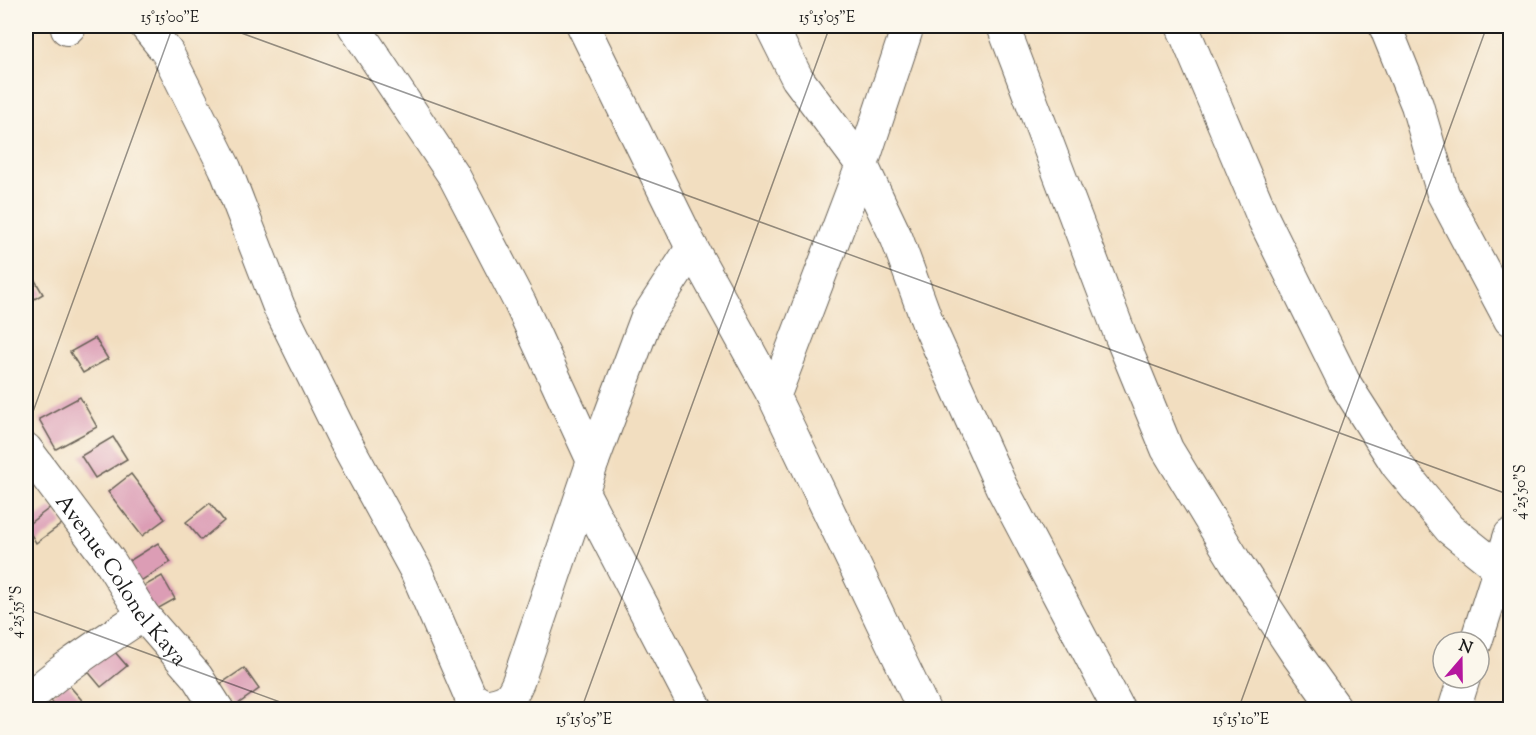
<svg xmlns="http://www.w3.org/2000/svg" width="1536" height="735" viewBox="0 0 1536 735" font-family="'Sorts Mill Goudy',serif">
<rect width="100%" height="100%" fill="#fbf7ec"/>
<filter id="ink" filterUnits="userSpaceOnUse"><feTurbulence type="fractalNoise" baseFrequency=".0167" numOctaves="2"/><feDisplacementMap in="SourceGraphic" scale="12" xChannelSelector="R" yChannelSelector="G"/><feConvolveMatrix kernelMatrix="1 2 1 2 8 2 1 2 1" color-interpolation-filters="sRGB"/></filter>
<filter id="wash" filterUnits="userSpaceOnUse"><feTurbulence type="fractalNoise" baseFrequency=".008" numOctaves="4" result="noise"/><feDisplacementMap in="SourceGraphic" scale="24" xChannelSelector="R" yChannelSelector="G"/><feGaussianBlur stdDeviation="1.35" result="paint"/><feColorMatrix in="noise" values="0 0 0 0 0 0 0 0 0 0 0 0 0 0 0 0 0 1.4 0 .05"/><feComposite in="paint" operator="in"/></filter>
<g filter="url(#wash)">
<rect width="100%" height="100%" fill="#f2dec0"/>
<g id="blocks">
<!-- building -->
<g fill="#dc9db5">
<polygon points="26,265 43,294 26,304"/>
<polygon points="95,338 108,359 83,373 70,352"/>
<polygon points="80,397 97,427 56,449 39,419"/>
<polygon points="113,437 127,459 95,478 81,456"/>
<polygon points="131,474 165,519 142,536 108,492"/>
<polygon points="210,503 224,521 201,540 186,522"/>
<polygon points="51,507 63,523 36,543 26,526"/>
<polygon points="158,543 171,562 139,582 126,563"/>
<polygon points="162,576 175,599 150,613 137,590"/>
<polygon points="95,629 127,666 101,687 70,650"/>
<polygon points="244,668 259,689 235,706 219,685"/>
<polygon points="66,682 87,706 82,710 59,710 49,698"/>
</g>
</g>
</g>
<g filter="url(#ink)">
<use href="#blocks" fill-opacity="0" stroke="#676055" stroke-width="1.5"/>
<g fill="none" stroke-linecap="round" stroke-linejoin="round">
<!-- minor casing -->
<g stroke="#676055" stroke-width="34">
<g id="minor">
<path d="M 146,26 L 167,52 L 225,168 L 279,307 L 344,439 L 416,571 L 471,698 L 485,706 C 505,702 510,701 518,682 L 593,461 L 646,319 L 692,248"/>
<polyline points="354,26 454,176 520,303 593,461"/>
<polyline points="583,26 692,248 774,397 924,710"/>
<polyline points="771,26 797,78 862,165 897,239 927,321 1001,486 1119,710"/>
<polyline points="1003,26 1121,337 1167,449 1235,561 1298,656 1337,710"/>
<polyline points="1182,26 1264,220 1344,382 1397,465 1450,529 1510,577"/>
<polyline points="1385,26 1417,105 1443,194 1510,320"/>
<polyline points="67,29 70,26"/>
<polyline points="774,397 862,165 908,26"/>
<path id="s1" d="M 26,449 L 109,560 L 143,615 L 197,677 L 218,710"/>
<polyline points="583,492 697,710"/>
<polyline points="1476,642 1510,535"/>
<path d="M 26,701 C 61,668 103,642 143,615"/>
<polyline points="1454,710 1464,678"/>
</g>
</g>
<!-- minor -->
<use href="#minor" stroke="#fff" stroke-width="32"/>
</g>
</g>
<!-- ticks -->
<path fill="none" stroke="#1c1c1c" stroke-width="1.5" stroke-opacity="0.45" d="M 222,26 L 1510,495M 26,431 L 173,26M 26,609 L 302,710M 581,710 L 830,26M 1238,710 L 1487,26"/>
<g text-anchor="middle" stroke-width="4.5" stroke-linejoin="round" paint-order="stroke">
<!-- street labels -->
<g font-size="22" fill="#1c1c1c" stroke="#fbf7ec">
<text dy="8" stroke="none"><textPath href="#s1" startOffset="162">Avenue Colonel Kaya</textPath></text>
</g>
</g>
<!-- margin -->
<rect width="1536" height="735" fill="none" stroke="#fbf7ec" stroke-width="66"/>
<!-- north arrow -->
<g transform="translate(1461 660) rotate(20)"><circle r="28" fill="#fbf7ec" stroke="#a29f99" stroke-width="1.5"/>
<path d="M0-4.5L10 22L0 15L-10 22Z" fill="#b5179e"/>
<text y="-9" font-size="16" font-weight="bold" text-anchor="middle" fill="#1c1c1c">N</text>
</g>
<rect x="33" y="33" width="1470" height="669" fill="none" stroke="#1c1c1c" stroke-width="2"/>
<g font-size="15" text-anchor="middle" fill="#1c1c1c">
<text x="170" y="22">15°15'00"E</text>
<text x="827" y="22">15°15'05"E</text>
<text transform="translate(1520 492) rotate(-90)" y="5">4°25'50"S</text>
<text transform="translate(16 612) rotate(-90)" y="5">4°25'55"S</text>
<text x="584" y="724">15°15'05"E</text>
<text x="1241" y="724">15°15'10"E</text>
</g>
</svg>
